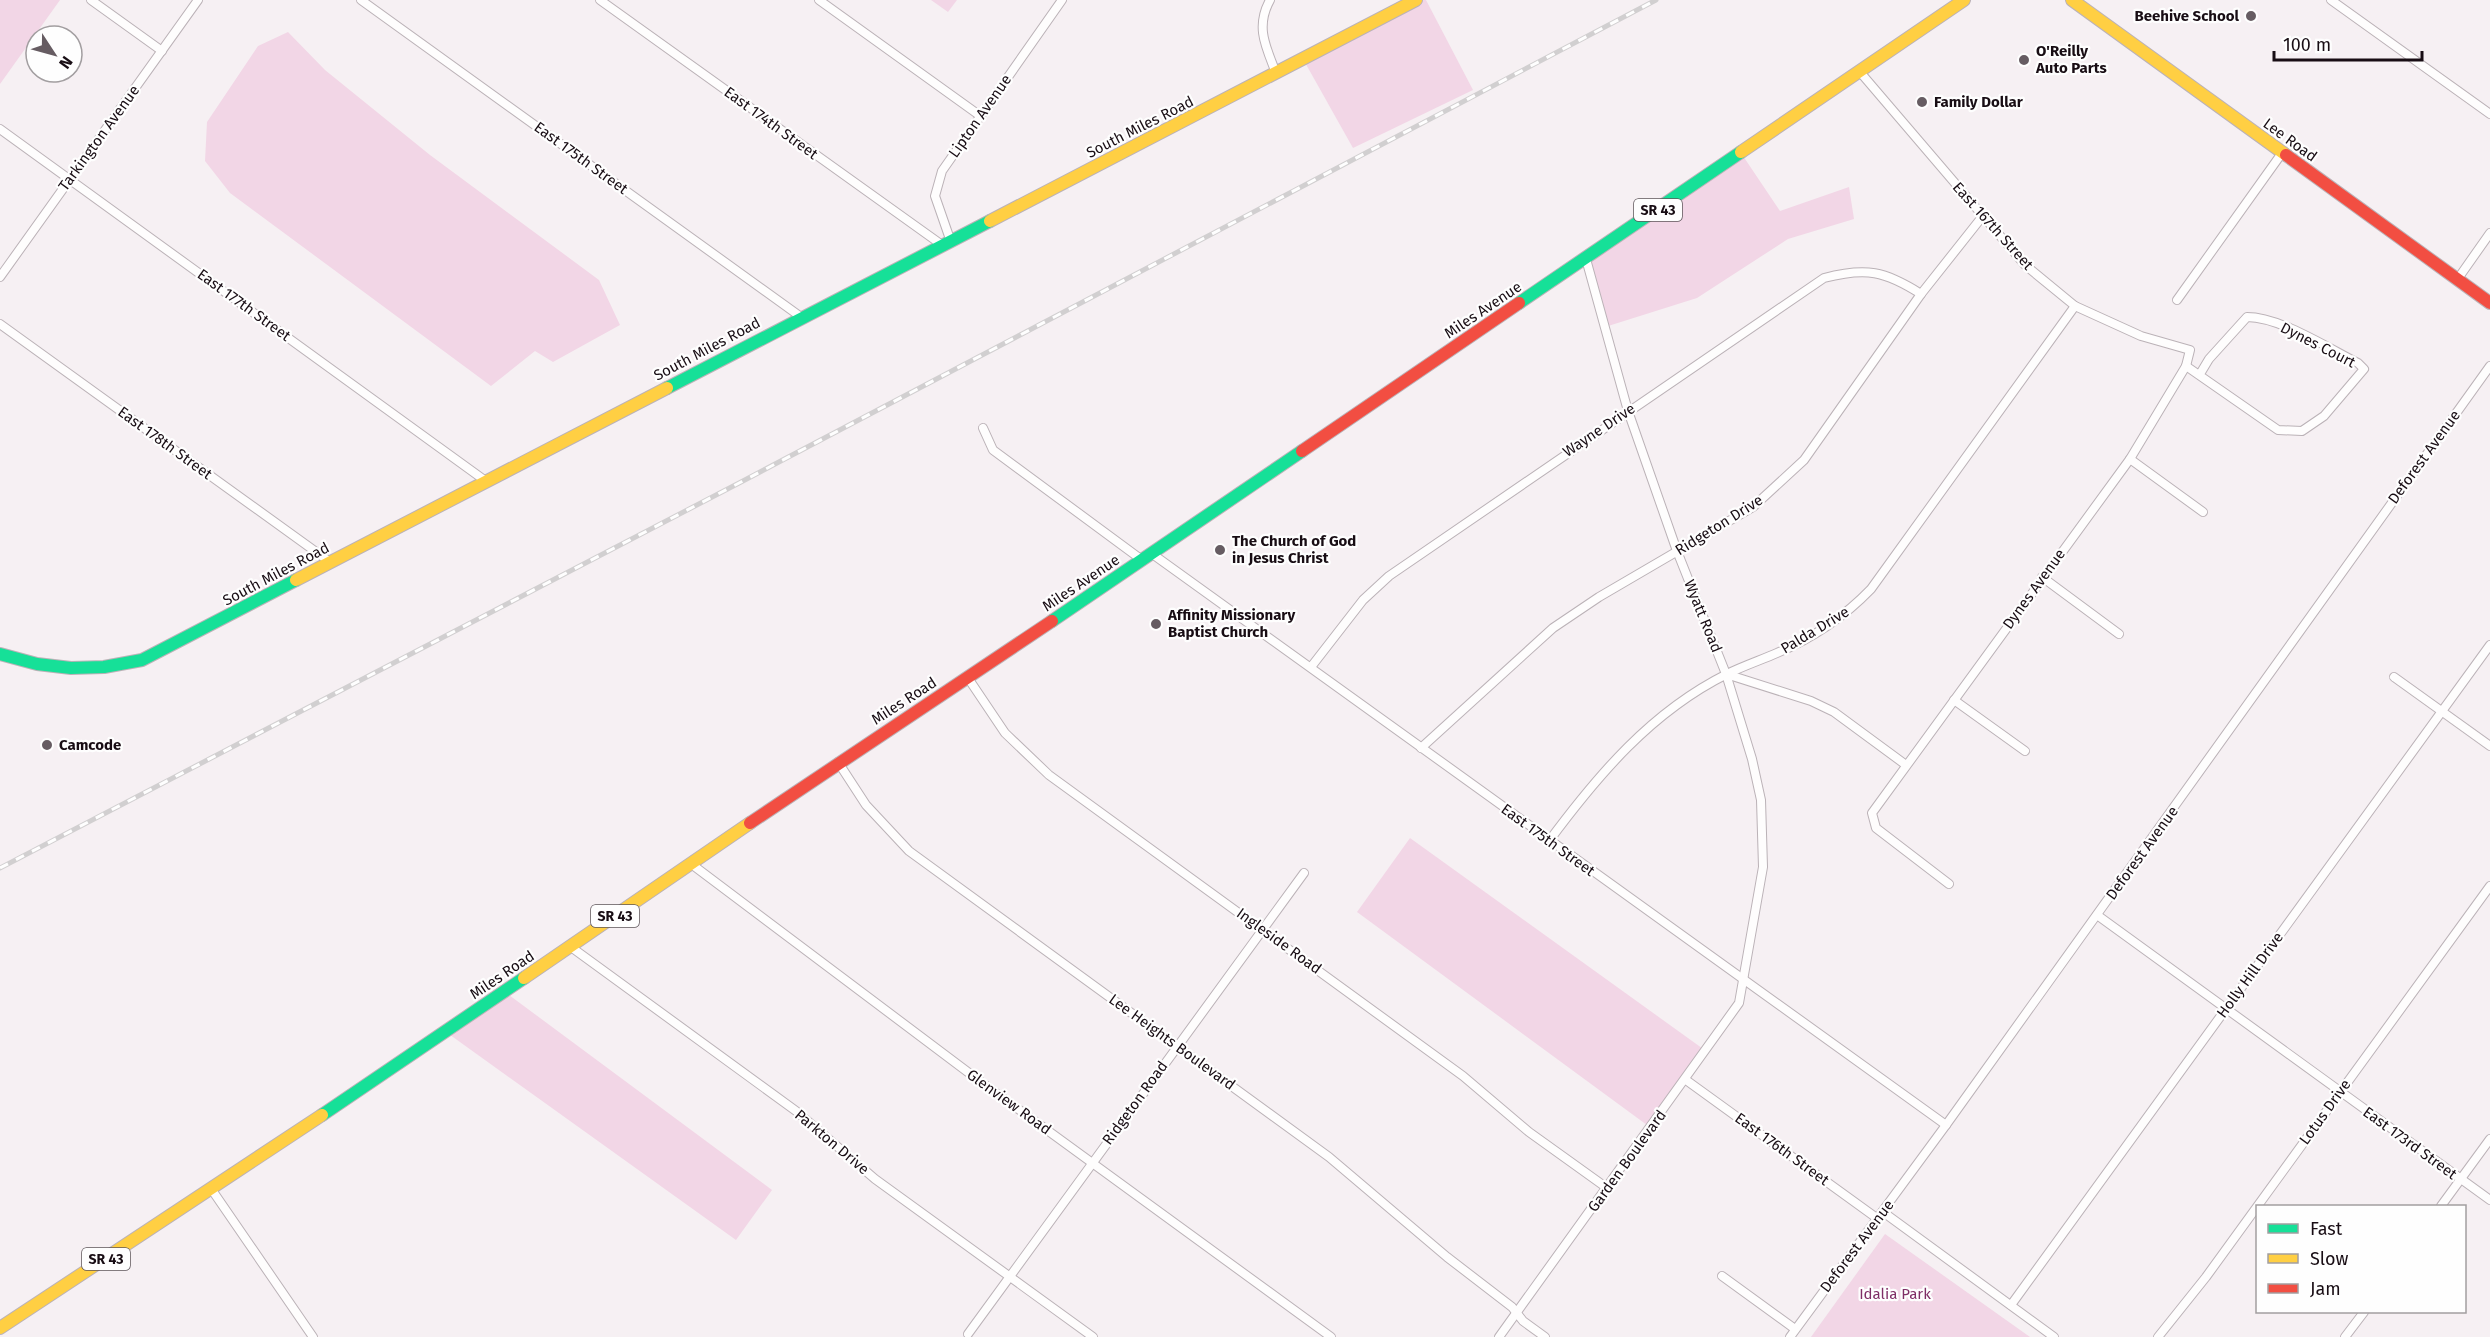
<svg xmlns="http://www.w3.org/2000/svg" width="2490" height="1337" viewBox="0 0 2490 1337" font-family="'Fira Sans',sans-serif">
<rect width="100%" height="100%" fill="#f6f0f3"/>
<!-- green -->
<g fill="#f2d6e6">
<polygon points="0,0 60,0 0,84"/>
<polygon points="931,0 957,0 948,12"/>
<polygon points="1416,0 1426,0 1473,90 1353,148 1303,59"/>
<polygon points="288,32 325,70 430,155 599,280 620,325 553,362 535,351 491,386 230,193 205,161 207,122 258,46"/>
<polygon points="1741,153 1780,211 1849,187 1854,219 1788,239 1697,298 1605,327 1586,259"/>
<polygon points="1410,838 1706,1051 1651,1128 1357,912"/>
<polygon points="505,992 772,1190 736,1240 446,1032"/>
<polygon points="1885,1234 2030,1337 1811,1337"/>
</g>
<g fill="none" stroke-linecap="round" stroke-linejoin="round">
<!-- street casing -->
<g stroke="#bbb2b7" stroke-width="10">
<g id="street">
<polyline points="91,0 162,51"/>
<polyline points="361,0 801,317"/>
<polyline points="600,0 942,245"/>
<polyline points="819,0 979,115"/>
<path d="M 1270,0 C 1255,27 1266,47 1276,73"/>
<polyline points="2331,0 2490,114"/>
<polyline points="1860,72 2025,265 2075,306 2141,336 2190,350 2186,366 2130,459 1872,813 1876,828 1949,884"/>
<polyline points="0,129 487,482"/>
<polyline points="951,242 935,196 942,171 1062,0"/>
<polyline points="0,277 198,0"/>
<polyline points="2457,280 2490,233"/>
<polyline points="2177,300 2282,153"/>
<polyline points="0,324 330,562"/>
<path d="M 2186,366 L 2278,430 L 2302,431 L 2324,416 L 2364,369 L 2358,363 C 2328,348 2280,317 2247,317 L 2209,359 L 2200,374"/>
<polyline points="983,428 993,450 1142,560"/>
<polyline points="2130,459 2203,512"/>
<polyline points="1151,553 1946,1125"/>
<polyline points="2042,577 2119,634"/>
<path d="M 1311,667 L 1363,600 L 1389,576 L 1824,278 C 1866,267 1885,271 1921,294"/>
<polyline points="1726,674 1811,701 1834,712 1906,765"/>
<polyline points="2394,677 2490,746"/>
<polyline points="968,678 1005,733 1049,775 1463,1076 1529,1132 1607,1188"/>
<polyline points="1954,700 2025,751"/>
<polyline points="1421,748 1553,628 1599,597 1753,507 1804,460 1921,294 1982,217"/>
<polyline points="838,762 866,805 909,851 1329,1157 1447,1257 1512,1307 1523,1321 1545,1337"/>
<path d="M 1549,841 C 1598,775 1651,712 1727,674 C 1743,666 1761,660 1777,653 C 1813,638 1844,617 1871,589 L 2075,306"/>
<polyline points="690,863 977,1079 1331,1337"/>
<polyline points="2097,915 2490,1200"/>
<polyline points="571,947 796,1111 875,1179 1093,1337"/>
<polyline points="1686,1080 1878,1219"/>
<polyline points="212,1190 313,1337"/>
<polyline points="2441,1206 2490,1139"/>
<polyline points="1883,1212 2054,1337"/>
<polyline points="1722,1276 1795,1329"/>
<polyline points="2011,1305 2490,645"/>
<polyline points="968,1334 1304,873"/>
<polyline points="1499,1337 1739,1003 1763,867 1761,800 1752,759 1726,674 1677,551 1628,411 1586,259"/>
<polyline points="1790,1337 1946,1125 2490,366"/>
<polyline points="2158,1337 2206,1277 2490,886"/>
<polyline points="2345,1337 2364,1312"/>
</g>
</g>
<!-- fast casing -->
<g stroke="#bbb2b7" stroke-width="14">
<g id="fast">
<polyline points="1519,303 1741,152"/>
<polyline points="667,388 990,221"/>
<polyline points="1052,621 1302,451"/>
<polyline points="0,654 37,664 71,668 104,667 142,660 296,580"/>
<polyline points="322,1115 524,978"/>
</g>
</g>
<!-- slow casing -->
<g stroke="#bbb2b7" stroke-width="14">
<g id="slow">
<polyline points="2072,0 2286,155"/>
<polyline points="1741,152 1964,0"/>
<polyline points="990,221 1416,0"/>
<polyline points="296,580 667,388"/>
<polyline points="524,978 750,823"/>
<polyline points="0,1328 322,1115"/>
</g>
</g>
<!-- jam casing -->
<g stroke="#bbb2b7" stroke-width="14">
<g id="jam">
<polyline points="2286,155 2490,303"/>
<polyline points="1302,451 1519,303"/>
<polyline points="750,823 1052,621"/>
</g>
</g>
<!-- street -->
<use href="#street" stroke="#fefdfd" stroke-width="8"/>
<!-- fast -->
<use href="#fast" stroke="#16e098" stroke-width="12"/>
<!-- slow -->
<use href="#slow" stroke="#ffcf43" stroke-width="12"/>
<!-- jam -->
<use href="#jam" stroke="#f24e42" stroke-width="12"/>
<!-- rail casing -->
<g stroke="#d1cfd0" stroke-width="5">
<polyline id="rail" points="0,868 741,482 1656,0"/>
</g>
<!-- rail -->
<use href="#rail" stroke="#fefefe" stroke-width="3" stroke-dasharray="9" stroke-linecap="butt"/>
</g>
<!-- markers -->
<g fill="#665c62" stroke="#fefefe" stroke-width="2">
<circle cx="2251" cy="16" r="6"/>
<circle cx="2024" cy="60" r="6"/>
<circle cx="1922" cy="102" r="6"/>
<circle cx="1220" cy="550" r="6"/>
<circle cx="1156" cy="624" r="6"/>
<circle cx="47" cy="745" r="6"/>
</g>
<g text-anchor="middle" stroke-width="4.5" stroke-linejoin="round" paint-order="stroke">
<!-- shield labels -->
<g fill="#fefefe" stroke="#5d555a" stroke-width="1.5">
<rect x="1634" y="199" width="48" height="22" rx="4.5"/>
<rect x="591" y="905" width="48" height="22" rx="4.5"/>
<rect x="82" y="1248" width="48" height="22" rx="4.5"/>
</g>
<g font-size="14" font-weight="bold" fill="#180d14">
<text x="1658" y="215">SR 43</text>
<text x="615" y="921">SR 43</text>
<text x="106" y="1264">SR 43</text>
</g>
<!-- poi labels -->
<g font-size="15" font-weight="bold" fill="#180d14" stroke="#fefefe" text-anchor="start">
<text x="2239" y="21" text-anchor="end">Beehive School</text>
<text x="2036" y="56">O'Reilly<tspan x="2036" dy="17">Auto Parts</tspan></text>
<text x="1934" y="107">Family Dollar</text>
<text x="1232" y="546">The Church of God<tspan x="1232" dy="17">in Jesus Christ</tspan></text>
<text x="1168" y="620">Affinity Missionary<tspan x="1168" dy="17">Baptist Church</tspan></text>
<text x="59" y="750">Camcode</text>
</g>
<!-- street labels -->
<g font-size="15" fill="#180d14" stroke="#fefefe">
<text transform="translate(980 116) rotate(-55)" y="5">Lipton Avenue</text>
<text transform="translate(771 123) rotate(36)" y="5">East 174th Street</text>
<text transform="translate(1140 127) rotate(-27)" y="5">South Miles Road</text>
<text transform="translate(99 138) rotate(-54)" y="5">Tarkington Avenue</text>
<text transform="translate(2290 140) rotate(36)" y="5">Lee Road</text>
<text transform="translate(581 158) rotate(36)" y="5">East 175th Street</text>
<text transform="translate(1993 226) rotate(48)" y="5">East 167th Street</text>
<text transform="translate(244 305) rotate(36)" y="5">East 177th Street</text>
<text transform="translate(1483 310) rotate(-34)" y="5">Miles Avenue</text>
<text transform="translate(2318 345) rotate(27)" y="5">Dynes Court</text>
<text transform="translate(707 349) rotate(-28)" y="5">South Miles Road</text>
<text transform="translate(1599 430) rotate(-34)" y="5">Wayne Drive</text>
<text transform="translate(165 443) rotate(36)" y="5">East 178th Street</text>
<text transform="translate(2424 457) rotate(-54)" y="5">Deforest Avenue</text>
<text transform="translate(1719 525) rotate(-32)" y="5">Ridgeton Drive</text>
<text transform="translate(276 574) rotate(-28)" y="5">South Miles Road</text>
<text transform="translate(1081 583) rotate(-34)" y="5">Miles Avenue</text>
<text transform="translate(2034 589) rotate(-54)" y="5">Dynes Avenue</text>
<text transform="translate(1703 616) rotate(68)" y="5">Wyatt Road</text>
<text transform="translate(1815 630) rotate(-31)" y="5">Palda Drive</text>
<text transform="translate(904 701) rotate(-33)" y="5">Miles Road</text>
<text transform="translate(1548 840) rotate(36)" y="5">East 175th Street</text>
<text transform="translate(2142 853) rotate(-54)" y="5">Deforest Avenue</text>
<text transform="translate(1279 941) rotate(36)" y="5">Ingleside Road</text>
<text transform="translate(502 975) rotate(-34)" y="5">Miles Road</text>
<text transform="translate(2250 975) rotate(-54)" y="5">Holly Hill Drive</text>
<text transform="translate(1172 1042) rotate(36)" y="5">Lee Heights Boulevard</text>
<text transform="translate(1009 1102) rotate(36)" y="5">Glenview Road</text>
<text transform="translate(1135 1103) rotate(-54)" y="5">Ridgeton Road</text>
<text transform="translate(2325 1112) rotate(-54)" y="5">Lotus Drive</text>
<text transform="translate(832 1142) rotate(40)" y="5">Parkton Drive</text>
<text transform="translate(2410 1143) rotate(36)" y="5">East 173rd Street</text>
<text transform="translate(1782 1149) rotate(36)" y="5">East 176th Street</text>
<text transform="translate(1627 1161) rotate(-54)" y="5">Garden Boulevard</text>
<text transform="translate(1857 1246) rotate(-53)" y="5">Deforest Avenue</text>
</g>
<!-- park labels -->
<g font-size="15" fill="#7f2e66" stroke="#fefefe">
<text x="1895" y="1299">Idalia Park</text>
</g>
</g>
<!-- legend -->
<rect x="2256" y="1205" width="210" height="108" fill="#fefefe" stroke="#a29ea0" stroke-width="1.5"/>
<rect x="2268" y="1224" width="30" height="9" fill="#16e098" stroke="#a29ea0" stroke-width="1.5"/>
<text x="2310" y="1235" font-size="18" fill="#180d14">Fast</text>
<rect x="2268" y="1254" width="30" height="9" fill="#ffcf43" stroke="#a29ea0" stroke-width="1.5"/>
<text x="2310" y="1265" font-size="18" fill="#180d14">Slow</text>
<rect x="2268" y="1284" width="30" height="9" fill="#f24e42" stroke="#a29ea0" stroke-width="1.5"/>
<text x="2310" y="1295" font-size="18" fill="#180d14">Jam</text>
<!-- north arrow -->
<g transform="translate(54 54) rotate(126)"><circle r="28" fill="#fefefe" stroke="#a29ea0" stroke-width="1.5"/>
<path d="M0-4.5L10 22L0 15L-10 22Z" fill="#665c62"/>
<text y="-9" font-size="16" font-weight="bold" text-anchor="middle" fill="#180d14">N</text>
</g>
<!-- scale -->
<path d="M2274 51v9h148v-9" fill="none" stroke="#180d14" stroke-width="3"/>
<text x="2283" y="51" font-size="18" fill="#180d14" stroke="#fefefe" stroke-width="4.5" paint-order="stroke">100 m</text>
</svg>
